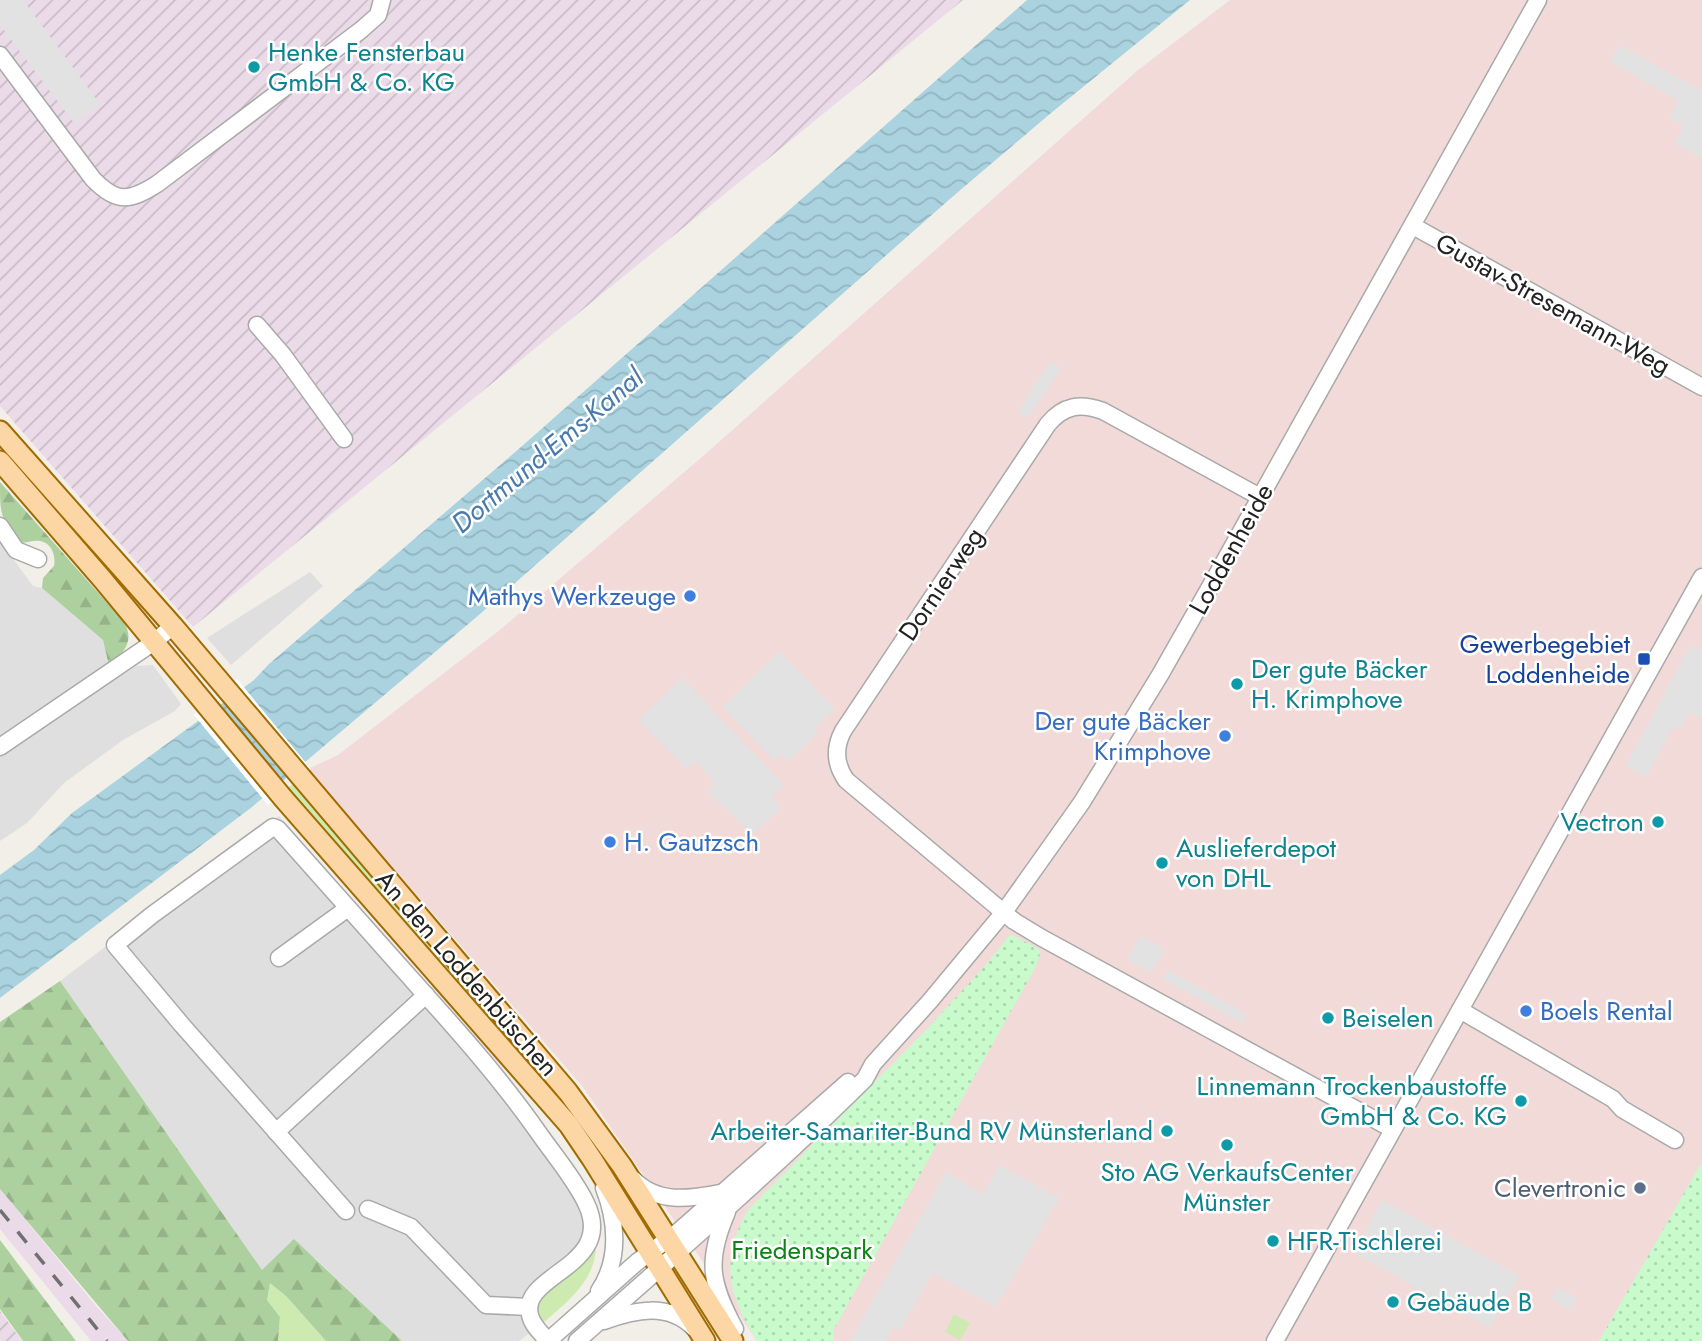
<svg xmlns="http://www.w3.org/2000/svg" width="1702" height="1341" viewBox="0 0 1702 1341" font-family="Jost,sans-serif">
<defs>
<pattern id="industrial-furrows" width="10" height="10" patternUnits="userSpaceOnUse" patternTransform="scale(1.75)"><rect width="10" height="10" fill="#ebdbe8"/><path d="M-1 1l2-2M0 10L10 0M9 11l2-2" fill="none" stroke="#c9bcc7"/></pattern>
<pattern id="forest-firs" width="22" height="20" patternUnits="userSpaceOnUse" patternTransform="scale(1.75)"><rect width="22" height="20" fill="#add19e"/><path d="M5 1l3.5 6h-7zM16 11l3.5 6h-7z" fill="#95b388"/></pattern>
<pattern id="park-dots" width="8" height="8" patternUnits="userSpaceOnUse" patternTransform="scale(1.75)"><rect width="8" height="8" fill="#c8facc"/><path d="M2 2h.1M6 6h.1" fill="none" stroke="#acd6af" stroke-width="1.8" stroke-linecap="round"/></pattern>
<pattern id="water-waves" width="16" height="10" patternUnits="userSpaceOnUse" patternTransform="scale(1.75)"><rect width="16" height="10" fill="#aad3df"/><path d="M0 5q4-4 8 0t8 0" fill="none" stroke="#92b5bf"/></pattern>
</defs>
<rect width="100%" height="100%" fill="#f2efe9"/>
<!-- residential -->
<g fill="#e0dfdf">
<polygon points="0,541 33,586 42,588 103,640 109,666 118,678 137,666 153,665 181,704 175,711 123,740 64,783 27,823 0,841"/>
<polygon points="310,572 323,586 231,665 207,638"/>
<polygon points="279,816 497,1061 546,1132 595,1213 541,1320 544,1322 519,1341 402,1341 315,1258 262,1271 60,981"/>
</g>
<!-- commercial -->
<polygon fill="#f2dad9" points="1230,0 1702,0 1702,1341 757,1341 583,1087 308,769 338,755 501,629 710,450 1138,70"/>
<!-- industrial -->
<g fill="url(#industrial-furrows)">
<polygon points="0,0 963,0 193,627 0,406"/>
<polygon points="0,1311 22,1341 0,1341"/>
</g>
<!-- railway -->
<polygon fill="#ebdbe8" points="0,1189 96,1306 128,1341 91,1341 0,1229"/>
<!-- grass -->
<g fill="#cdebb0">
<polygon points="295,782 591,1134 652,1230 566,1105 548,1084 511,1047 285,790"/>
<path d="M 595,1234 C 602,1275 571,1299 544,1322 C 535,1317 538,1307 538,1297 Z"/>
<polygon points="270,1282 286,1296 326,1341 278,1341 280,1317 267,1300"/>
<polygon points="954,1314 970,1323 960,1340 945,1332"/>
</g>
<!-- forest -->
<g fill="url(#forest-firs)">
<path d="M 0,482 L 124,622 C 135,641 124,653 109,666 L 103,640 L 42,588 L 43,578 L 54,566 C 56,556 52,543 40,541 C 34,540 27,543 21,543 C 0,520 0,513 0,482 Z"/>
<polygon points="60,981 262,1270 294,1239 402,1341 326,1341 286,1296 270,1283 267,1300 280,1317 278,1341 128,1341 0,1189 0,1022"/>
<polygon points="0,1240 76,1341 23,1341 0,1309"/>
</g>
<!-- park -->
<g fill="url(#park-dots)">
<path d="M 1009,936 L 1014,936 L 1039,949 L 1040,954 L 1035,968 L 833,1331 L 834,1341 L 757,1341 C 728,1295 719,1260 748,1210 L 925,1031 L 985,966 Z"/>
<polygon points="1702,1162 1702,1341 1599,1341"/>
</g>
<!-- parking -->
<g fill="#e2e2e2">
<polygon points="0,0 23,0 100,104 74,123 0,25"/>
<polygon points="1619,45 1702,91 1702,158 1674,143 1683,126 1669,117 1678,101 1610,61"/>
<polygon points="1049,362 1062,369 1027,418 1018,412"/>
<polygon points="1690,645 1699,650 1702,646 1702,719 1689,712 1680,730 1673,727 1646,777 1626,765"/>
<polygon points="779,651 835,709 815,729 818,733 789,761 782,755 775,761 722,707"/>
<polygon points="682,678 784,785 772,797 781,808 752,834 707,791 715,783 696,762 687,769 638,720"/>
<polygon points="1140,936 1165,949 1152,973 1127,960"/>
<polygon points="1168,970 1247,1014 1242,1023 1163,979"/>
<polygon points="999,1165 1059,1198 996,1307 933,1273 900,1330 893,1327 886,1341 850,1341 946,1172 983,1194"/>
<polygon points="1382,1200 1520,1276 1490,1328 1354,1253"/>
<polygon points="1558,1287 1577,1298 1570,1310 1551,1298"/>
</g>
<!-- water -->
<polygon fill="url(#water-waves)" points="1027,0 1190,0 1051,113 951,198 480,614 252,807 0,998 0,875 34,850 72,813 254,680 269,664 521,447"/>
<!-- pier -->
<g fill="#fff">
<polygon points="237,679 311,769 294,784 219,694"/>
<polygon points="212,699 287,789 268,805 194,715"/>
</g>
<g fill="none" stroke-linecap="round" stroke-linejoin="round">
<!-- minor casing -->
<g stroke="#a9a9a9" stroke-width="19">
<g id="minor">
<path d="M 0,55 L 93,179 C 117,204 130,201 157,184 L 361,30 L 378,15 L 382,0"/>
<polyline points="1413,226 1702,387"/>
<polyline points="257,325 283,355 344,439"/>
<path d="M 1260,497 L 1103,411 C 1080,403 1064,405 1048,424 L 843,731 C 834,748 835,764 846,780 L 1014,921 L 1042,938 L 1392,1129"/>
<polyline points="0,526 16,550 38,559"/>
<polyline points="0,747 154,642 173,626"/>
<polyline points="279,958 348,908"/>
<polyline points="1460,1010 1613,1099 1622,1109 1675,1140"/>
<polyline points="276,1132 426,995"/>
<path d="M 633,1179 C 657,1204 689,1199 720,1193"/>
<polyline points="368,1209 411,1227 486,1305 529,1307"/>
<path d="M 346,1211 L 182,1025 L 115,945 L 152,915 L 273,827 L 278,829 C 318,874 358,919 398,964 C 447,1019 496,1072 538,1132 C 554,1155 574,1178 586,1203 C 617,1267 519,1274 530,1315 C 532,1325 541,1333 548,1341"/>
<path d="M 727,1212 C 706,1261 710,1282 735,1329"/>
<path d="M 599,1291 C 620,1260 617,1221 604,1188"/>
<path d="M 604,1321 C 635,1310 668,1302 694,1328"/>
<polyline points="548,1341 637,1262 679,1231 848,1082"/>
<path d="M 577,1341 C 675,1255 773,1170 865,1079 L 873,1064 L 930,1001 L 1004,912 L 1082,802 L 1160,675 L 1219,571 L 1538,0"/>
<polyline points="1275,1341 1702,577"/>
</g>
</g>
<!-- major casing -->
<g stroke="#a06b00" stroke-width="23">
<g id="major">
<polyline points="0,431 173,626 568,1092 622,1166 733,1341"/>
<polyline points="0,461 103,580 283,798 569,1125 592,1159 705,1341"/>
</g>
</g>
<!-- minor -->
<use href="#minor" stroke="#fff" stroke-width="16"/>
<!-- major -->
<use href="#major" stroke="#fcd6a4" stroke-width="19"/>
<!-- rail -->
<polyline stroke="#707070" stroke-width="3.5" stroke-dasharray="14 14" stroke-linecap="butt" points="0,1210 107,1341"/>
</g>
<!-- markers -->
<g fill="#0f9aa8" stroke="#fff" stroke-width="2.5">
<circle cx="254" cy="67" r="7"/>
<circle cx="1237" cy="684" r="7"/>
<circle cx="1658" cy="822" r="7"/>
<circle cx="1162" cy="863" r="7"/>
<circle cx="1328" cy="1018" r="7"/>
<circle cx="1521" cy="1101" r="7"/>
<circle cx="1167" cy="1131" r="7"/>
<circle cx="1227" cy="1145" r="7"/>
<circle cx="1273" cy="1241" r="7"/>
<circle cx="1393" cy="1302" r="7"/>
</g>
<g fill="#3f7fe0" stroke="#fff" stroke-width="2.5">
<circle cx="690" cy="596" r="7"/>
<circle cx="1225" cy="736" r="7"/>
<circle cx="610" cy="842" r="7"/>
<circle cx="1526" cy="1011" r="7"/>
</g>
<rect fill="#1a4fb4" stroke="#fff" stroke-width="2.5" x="1637" y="652" width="14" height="14" rx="3.5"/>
<circle fill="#5c6f8a" stroke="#fff" stroke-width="2.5" cx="1640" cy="1188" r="7"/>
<g text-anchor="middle" stroke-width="5" stroke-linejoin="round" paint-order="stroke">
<!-- culture labels -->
<g font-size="26" fill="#0d838f" stroke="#fff" text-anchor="start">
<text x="268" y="61">Henke Fensterbau<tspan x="268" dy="30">GmbH &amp; Co. KG</tspan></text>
<text x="1251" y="678">Der gute Bäcker<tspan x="1251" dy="30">H. Krimphove</tspan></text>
<text x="1644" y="831" text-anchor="end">Vectron</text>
<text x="1176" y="857">Auslieferdepot<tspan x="1176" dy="30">von DHL</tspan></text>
<text x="1342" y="1027">Beiselen</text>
<text x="1507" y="1095" text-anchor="end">Linnemann Trockenbaustoffe<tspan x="1507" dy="30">GmbH &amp; Co. KG</tspan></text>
<text x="1153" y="1140" text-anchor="end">Arbeiter-Samariter-Bund RV Münsterland</text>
<text x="1227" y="1181" text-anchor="middle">Sto AG VerkaufsCenter<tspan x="1227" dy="30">Münster</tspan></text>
<text x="1287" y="1250">HFR-Tischlerei</text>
<text x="1407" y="1311">Gebäude B</text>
</g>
<!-- street labels -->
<g font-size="26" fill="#222" stroke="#fff">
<text transform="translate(1553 304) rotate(29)" y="9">Gustav-Stresemann-Weg</text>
<text transform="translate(1231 549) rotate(-61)" y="9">Loddenheide</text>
<text transform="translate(941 584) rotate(-56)" y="9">Dornierweg</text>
<text transform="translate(467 973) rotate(49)" y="9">An den Loddenbüschen</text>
</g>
<!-- shop labels -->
<g font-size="26" fill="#366cbe" stroke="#fff" text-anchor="end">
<text x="676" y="605">Mathys Werkzeuge</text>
<text x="1211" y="730">Der gute Bäcker<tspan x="1211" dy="30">Krimphove</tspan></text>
<text x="624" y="851" text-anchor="start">H. Gautzsch</text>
<text x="1540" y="1020" text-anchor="start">Boels Rental</text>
</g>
<!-- transit labels -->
<g font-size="26" fill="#164399" stroke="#fff" text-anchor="end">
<text x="1630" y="653">Gewerbegebiet<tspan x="1630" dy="30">Loddenheide</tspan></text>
</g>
<!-- service labels -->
<g font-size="26" fill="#4e5e75" stroke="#fff" text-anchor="end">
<text x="1626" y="1197">Clevertronic</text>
</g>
<!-- park labels -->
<g font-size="26" fill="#0c8416" stroke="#fff">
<text x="802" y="1259">Friedenspark</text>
</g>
<!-- water labels -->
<g font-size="28" font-style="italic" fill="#4a7aab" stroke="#fff">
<text transform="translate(547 450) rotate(-40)" y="10">Dortmund-Ems-Kanal</text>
</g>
</g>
</svg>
